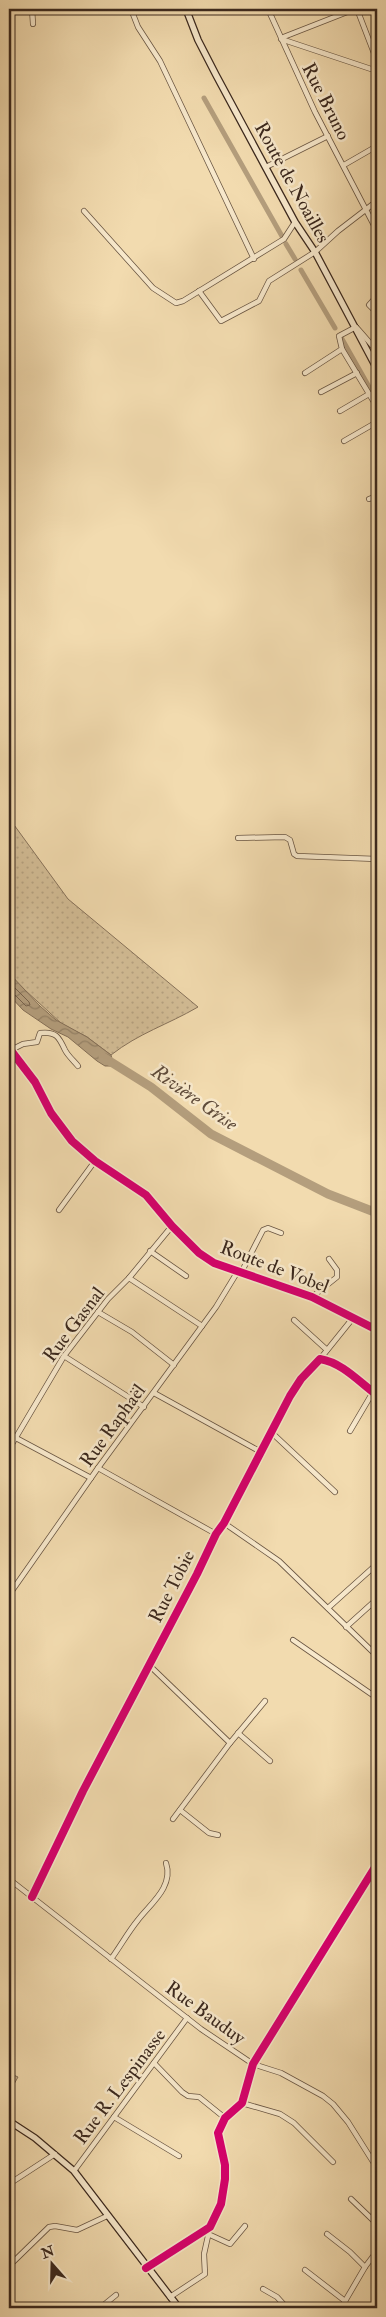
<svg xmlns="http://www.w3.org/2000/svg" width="386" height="2317" viewBox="0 0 386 2317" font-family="'IM FELL Double Pica',serif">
<defs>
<pattern id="grass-dots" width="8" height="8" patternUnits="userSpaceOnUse" patternTransform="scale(1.25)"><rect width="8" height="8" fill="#d3bd96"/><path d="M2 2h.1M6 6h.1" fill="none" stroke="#b6a281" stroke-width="1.8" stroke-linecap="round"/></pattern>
<pattern id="water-waves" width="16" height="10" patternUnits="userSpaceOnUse" patternTransform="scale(1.25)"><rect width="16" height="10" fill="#b49e7d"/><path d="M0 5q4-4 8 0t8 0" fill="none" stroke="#948166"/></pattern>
</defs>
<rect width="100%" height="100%" fill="#f2dbaf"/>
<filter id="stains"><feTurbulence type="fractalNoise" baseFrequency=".004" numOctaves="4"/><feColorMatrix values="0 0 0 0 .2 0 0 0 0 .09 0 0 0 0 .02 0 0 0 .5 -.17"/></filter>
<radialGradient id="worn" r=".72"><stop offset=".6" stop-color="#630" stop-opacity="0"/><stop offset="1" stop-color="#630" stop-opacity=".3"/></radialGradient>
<!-- grass -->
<g fill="url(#grass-dots)" stroke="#87725a">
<path d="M 9,818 L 68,899 L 198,1007 C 167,1025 139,1033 111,1055 L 87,1037 L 62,1024 L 13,979 L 9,973 Z"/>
<polygon points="9,2073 18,2077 9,2093"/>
</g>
<!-- water -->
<polygon fill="url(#water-waves)" stroke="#846f57" points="9,973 40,1006 56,1020 87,1037 111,1055 114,1066 105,1066 97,1061 68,1037 51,1029 23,1010 9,995"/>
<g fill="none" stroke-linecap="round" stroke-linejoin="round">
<!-- shore -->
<polyline stroke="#78634d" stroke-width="1" points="9,982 29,1002 30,1005 26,1006 14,994 9,992"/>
<!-- canal -->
<g stroke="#b49e7d" stroke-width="5">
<polyline points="204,98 283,238"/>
<polyline points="286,244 295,259"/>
<polyline points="301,270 335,328"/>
<polyline points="342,339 377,401"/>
</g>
<!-- river -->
<polyline stroke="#b49e7d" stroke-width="9" points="103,1057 151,1087 211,1134 328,1194 377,1213"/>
<!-- street casing -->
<g stroke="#695542" stroke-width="6">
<g id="street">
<polyline points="32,9 33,24"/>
<polyline points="131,9 138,27 160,61 254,259"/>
<polyline points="268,9 315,112 377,231"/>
<polyline points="357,9 377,61"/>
<polyline points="32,12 41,9"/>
<polyline points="281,38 355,9"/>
<polyline points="281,39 377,71"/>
<polyline points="344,165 377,146"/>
<polyline points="266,167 328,136"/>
<polyline points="84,211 153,288 176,303 183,301 284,239 295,222"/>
<polyline points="199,291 221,321 259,301 269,281 315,252 338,231 377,201"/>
<polyline points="377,313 369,305 377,296"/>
<polyline points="357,328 377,351"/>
<polyline points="342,349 377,407"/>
<polyline points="305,373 342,349 339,336 356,327"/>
<polyline points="321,392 357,373"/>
<polyline points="340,411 369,394"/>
<polyline points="344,441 377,422"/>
<polyline points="369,499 377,496"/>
<polyline points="238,838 285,837 290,840 294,854 297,856 377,859"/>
<polyline points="9,1048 35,1082 51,1113 72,1141 95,1161 146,1195 172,1226 199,1253 214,1263 312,1297 377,1330"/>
<path d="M 11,1050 L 23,1044 L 37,1042 L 40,1033 C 56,1031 59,1037 65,1050 C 68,1056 74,1061 78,1066"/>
<polyline points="59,1210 95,1161"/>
<polyline points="150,1251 186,1276"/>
<polyline points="242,1271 263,1230 268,1228 281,1233"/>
<polyline points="129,1278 202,1326"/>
<polyline points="312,1297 337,1277 337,1270 329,1259"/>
<polyline points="98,1312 132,1332 174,1365"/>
<polyline points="294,1320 327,1350"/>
<polyline points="64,1356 144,1407"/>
<polyline points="320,1359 353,1318"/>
<polyline points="154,1393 261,1452"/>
<polyline points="350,1431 373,1392"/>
<polyline points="271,1432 335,1492"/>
<polyline points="16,1438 91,1478"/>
<polyline points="9,1449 64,1356 108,1299 129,1278 172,1226"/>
<polyline points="98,1468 216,1534"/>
<polyline points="224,1523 279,1561 377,1656"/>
<polyline points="9,1595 98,1468 216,1307 238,1271"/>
<polyline points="328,1608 377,1564"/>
<polyline points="346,1627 377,1599"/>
<polyline points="293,1640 377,1698"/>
<polyline points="149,1665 230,1743"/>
<polyline points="238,1733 270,1761"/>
<polyline points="180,1810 209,1833 218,1835"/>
<polyline points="173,1819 230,1743 265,1701"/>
<polyline points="9,1879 201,2029 253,2064 281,2073 323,2096 333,2104 348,2122 377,2168"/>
<path d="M 32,1897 L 83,1791 L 197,1574 L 216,1534 L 224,1523 L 290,1396 L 301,1379 L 320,1359 C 343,1363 359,1382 377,1395"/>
<path d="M 111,1959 C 120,1947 128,1932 138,1920 C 150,1904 174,1887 166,1863"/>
<polyline points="154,2063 182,2092 188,2096 199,2097 225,2118"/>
<polyline points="242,2103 280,2114 294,2123 333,2162"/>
<polyline points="114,2117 179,2156"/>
<polyline points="74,2171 187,2018"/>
<polyline points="9,2184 55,2154"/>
<polyline points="351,2199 377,2224"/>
<polyline points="208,2234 230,2244 245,2226"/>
<polyline points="327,2234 350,2252 365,2267"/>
<polyline points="9,2266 49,2227 55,2226 77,2230 107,2216"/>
<polyline points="146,2268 210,2227 221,2204 225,2179 225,2165 218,2133 225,2118 242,2103 253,2064 377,1864"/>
<polyline points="305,2270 345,2301"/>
<polyline points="263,2289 277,2297 287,2308"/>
<polyline points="170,2297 205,2274 204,2254 210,2227"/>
<polyline points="100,2308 116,2295"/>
<polyline points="341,2308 365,2267 377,2251"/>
</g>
</g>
<!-- secondary casing -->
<g stroke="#3b281d" stroke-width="8">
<g id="secondary">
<polyline points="186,9 198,40 216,75 295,222 315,252 377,369"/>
<polyline points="9,2121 35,2138 74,2171 179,2308"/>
</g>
</g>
<!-- street -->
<use href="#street" stroke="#f7e8cb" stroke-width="4.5"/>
<!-- secondary -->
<use href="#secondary" stroke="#f7e8cb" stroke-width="5.5"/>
<!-- cycleway casing -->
<g stroke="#f7e8cb" stroke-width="11">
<g id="cycleway">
<polyline points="9,1048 35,1082 51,1113 72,1141 95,1161 146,1195 172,1226 199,1253 214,1263 312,1297 377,1330"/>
<path d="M 32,1897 L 83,1791 L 197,1574 L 216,1534 L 224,1523 L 290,1396 L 301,1379 L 320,1359 C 343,1363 359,1382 377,1395"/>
<polyline points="146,2268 210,2227 221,2204 225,2179 225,2165 218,2133 225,2118 242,2103 253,2064 377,1864"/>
</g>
</g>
<!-- cycleway -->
<use href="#cycleway" stroke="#d6006c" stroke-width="8"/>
</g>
<g text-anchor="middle" stroke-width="5" stroke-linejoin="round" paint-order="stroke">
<!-- street labels -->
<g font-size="19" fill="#3b281d" stroke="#f7e8cb">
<text transform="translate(327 101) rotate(63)" y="7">Rue Bruno</text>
<text transform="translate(293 182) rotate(61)" y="7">Route de Noailles</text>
<text transform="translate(275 1266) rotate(21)" y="7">Route de Vobel</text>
<text transform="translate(73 1324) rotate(-53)" y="7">Rue Gasnal</text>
<text transform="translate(112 1425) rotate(-54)" y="7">Rue Raphaël</text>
<text transform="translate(171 1586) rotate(-63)" y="7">Rue Tobie</text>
<text transform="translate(206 2012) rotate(36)" y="7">Rue Bauduy</text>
<text transform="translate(119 2086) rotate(-53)" y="7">Rue R. Lespinasse</text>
</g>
<!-- water labels -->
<g font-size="20" font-style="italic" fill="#5f4b3a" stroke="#f7e8cb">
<text transform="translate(195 1097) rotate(35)" y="7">Rivière Grise</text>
</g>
</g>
<!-- margin -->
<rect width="386" height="2317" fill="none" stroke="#f2dbaf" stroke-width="30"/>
<rect x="10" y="10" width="366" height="2297" fill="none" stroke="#3b281d" stroke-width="2.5"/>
<rect x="15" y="15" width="356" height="2287" fill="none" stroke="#3b281d"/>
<!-- north arrow -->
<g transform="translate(52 2264) rotate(340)" stroke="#f7e8cb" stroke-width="4" paint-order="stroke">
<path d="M0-4L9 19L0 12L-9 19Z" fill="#3b281d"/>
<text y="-8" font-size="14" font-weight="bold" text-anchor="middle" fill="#3b281d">N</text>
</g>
<rect width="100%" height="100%" filter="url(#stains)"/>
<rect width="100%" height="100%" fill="url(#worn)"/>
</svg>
